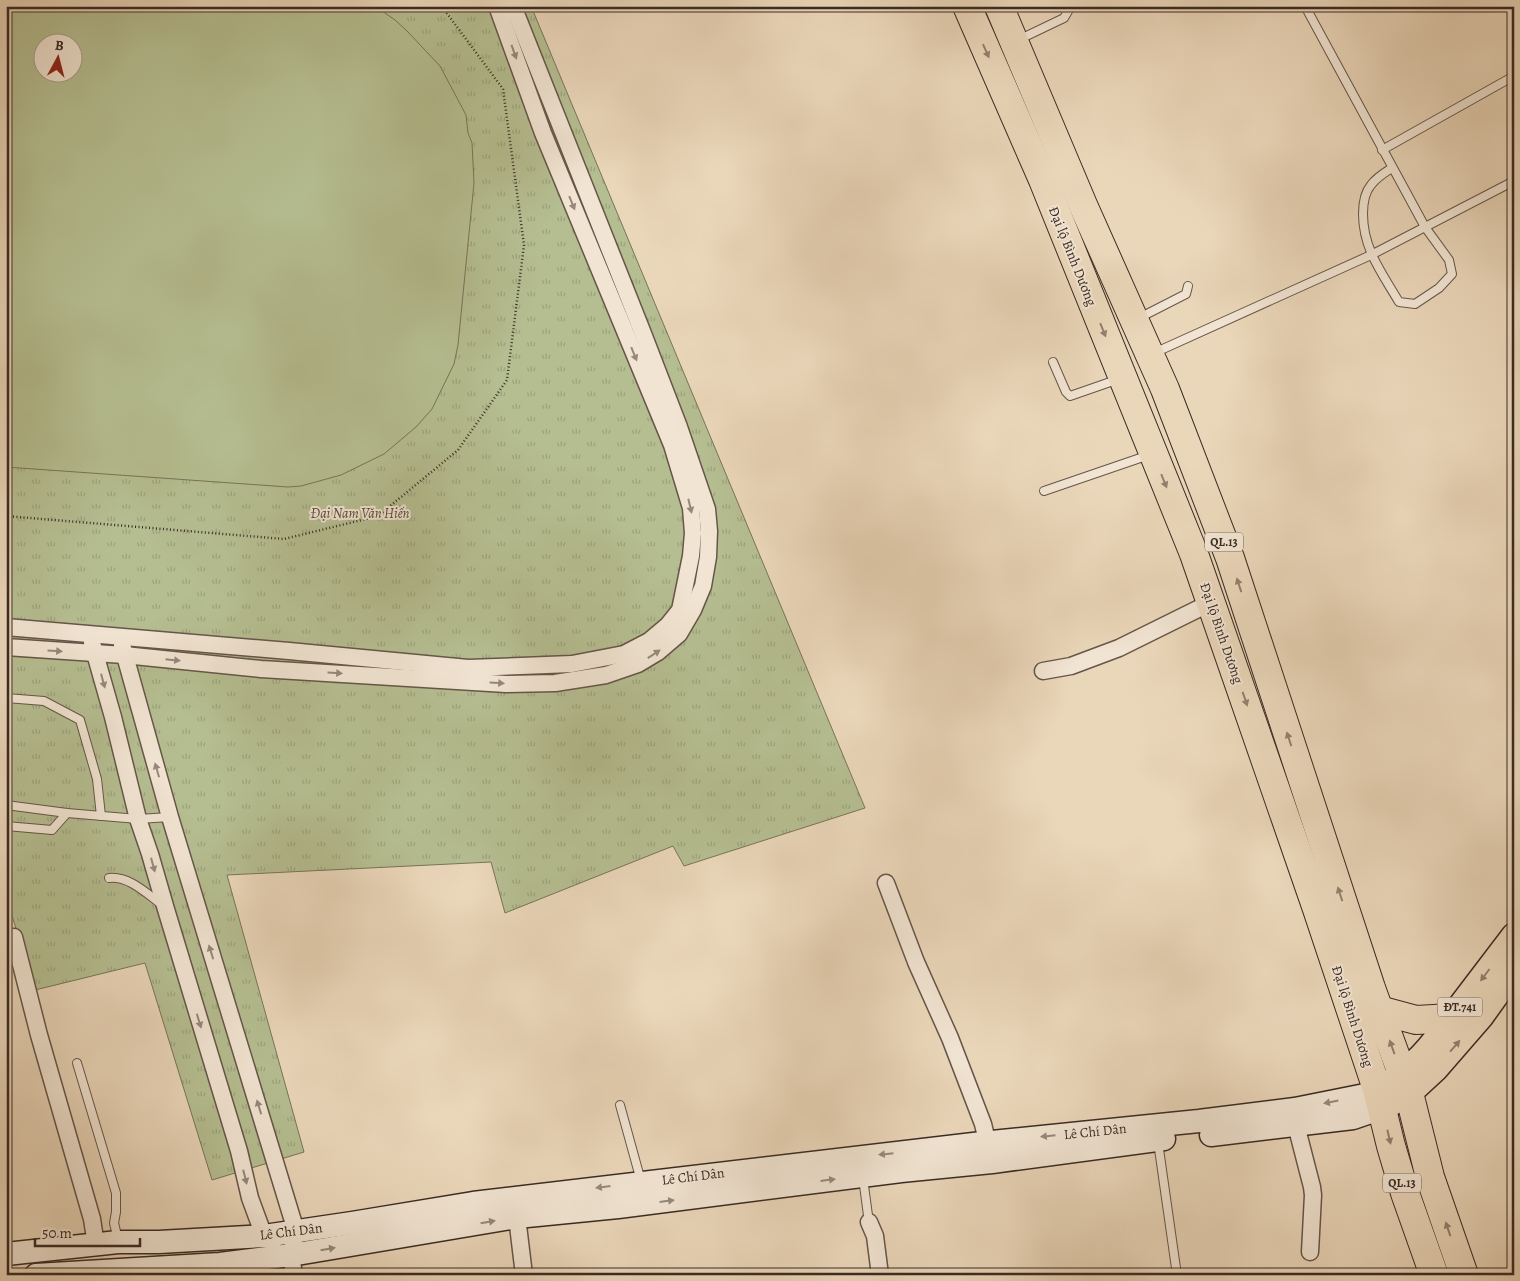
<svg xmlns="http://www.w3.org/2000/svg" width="1520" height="1281" viewBox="0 0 1520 1281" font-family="Alegreya,serif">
<defs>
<pattern id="grass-tufts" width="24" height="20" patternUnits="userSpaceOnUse" patternTransform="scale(1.25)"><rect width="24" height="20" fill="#b5be91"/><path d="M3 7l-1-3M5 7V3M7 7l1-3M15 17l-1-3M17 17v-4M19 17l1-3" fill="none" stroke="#9ca37d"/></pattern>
</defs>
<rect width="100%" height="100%" fill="#ead6b9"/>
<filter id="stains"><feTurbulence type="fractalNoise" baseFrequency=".004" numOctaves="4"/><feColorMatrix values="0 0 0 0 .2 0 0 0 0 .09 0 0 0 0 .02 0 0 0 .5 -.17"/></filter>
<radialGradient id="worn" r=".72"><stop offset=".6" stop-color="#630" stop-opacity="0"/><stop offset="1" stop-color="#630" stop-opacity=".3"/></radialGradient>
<!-- grass -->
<path fill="url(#grass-tufts)" stroke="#78745a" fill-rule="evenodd" d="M 6,6 L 531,6 L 865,808 L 684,866 L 673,846 L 505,913 L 491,862 L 227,875 L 304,1152 L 212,1180 L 145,963 L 35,990 L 9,906 L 6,906 ZM 42,42 L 72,42 L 72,72 L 42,72 Z"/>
<!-- garden -->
<path fill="#b5be91" stroke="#78745a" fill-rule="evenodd" d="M 6,6 L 375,6 L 395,20 L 407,31 L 440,66 L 466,115 L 468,133 L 472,143 L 474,183 L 458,345 L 454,364 L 432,409 L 416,427 L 384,454 L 341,475 L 301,486 L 288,487 L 6,467 ZM 42,42 L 72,42 L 72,72 L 42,72 Z"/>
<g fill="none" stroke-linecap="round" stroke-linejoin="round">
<!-- lane casing -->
<g stroke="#665649" stroke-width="10">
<g id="lane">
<path d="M 1305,6 L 1425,227 L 1449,260 L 1452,274 L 1439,288 L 1415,304 L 1399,302 C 1382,273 1363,249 1363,214 C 1363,204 1365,192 1371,185 C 1377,177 1384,173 1392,168"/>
<polyline points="1018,40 1064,18 1071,6"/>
<polyline points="1382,150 1514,76"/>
<polyline points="1139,318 1186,294 1188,286"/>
<polyline points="1154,353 1371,255 1514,181"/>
<polyline points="1053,362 1066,392 1070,396 1119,379"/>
<polyline points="1044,491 1149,455"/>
<polyline points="6,698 44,701 80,720 97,779 101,816"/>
<polyline points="6,805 67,813 138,819 170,817"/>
<polyline points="6,826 52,830 67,813"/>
<path d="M 109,878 C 129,876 146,893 161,904"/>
<polyline points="77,1063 116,1193 116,1212 114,1223 118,1240"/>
<polyline points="620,1105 641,1181"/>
<polyline points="1158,1142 1177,1275"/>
<polyline points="863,1178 869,1223"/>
</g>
</g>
<!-- street casing -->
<g stroke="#665649" stroke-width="19">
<g id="street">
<polyline points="6,627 289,651 468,668 572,664 624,654 649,641 668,625 680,610 691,556 693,533 691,508 672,445 543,133 497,6"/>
<polyline points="92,643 113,717 138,819 150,854 165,906 239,1151 250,1198 264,1236 273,1242"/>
<polyline points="122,645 170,817 296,1231 291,1255 294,1275"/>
<polyline points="6,647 124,655 261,669 506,684 555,683 606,675 638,664 658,652 679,634 693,610 703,586 708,557 709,531 707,509 679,427 642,331 513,6"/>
<polyline points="1043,671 1071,666 1119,648 1212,602"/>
<polyline points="886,883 916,962 950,1038 983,1124 990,1153"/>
<polyline points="14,937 39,1035 92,1219 96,1245"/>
<polyline points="1296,1125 1312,1187 1313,1195 1310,1252"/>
<polyline points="517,1217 524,1275"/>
<polyline points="869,1222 875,1236 880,1275"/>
</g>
</g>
<!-- secondary casing -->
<g stroke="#3a2b24" stroke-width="25">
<g id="secondary">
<polyline points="1211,1135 1353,1118 1382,1108"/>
<polyline points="6,1254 118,1242 159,1242 264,1236 352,1223 473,1203 982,1143 1199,1121 1295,1109 1365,1095 1377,1089"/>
<polyline points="36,1275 220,1264 291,1255 517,1217 618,1207 901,1171 992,1162 1164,1139"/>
</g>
</g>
<!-- primary casing -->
<g stroke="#3a2b24" stroke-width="28">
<g id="primary">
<path d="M 1377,1089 C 1415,1073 1440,1035 1463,1003 C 1480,981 1497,958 1514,936"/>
<polyline points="1382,1108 1409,1093 1435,1069 1481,1016 1514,970"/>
</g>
</g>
<!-- highway casing -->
<g stroke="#3a2b24" stroke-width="30">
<g id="highway">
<polyline points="967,6 1043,180 1194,554 1317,909 1377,1089 1391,1146 1405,1193 1434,1275"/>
<polyline points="999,6 1083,205 1165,389 1230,558 1371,988 1409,1093 1430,1177 1464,1275"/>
<polyline points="1379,1010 1416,1020 1452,1018"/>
</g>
</g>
<!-- path -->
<polyline stroke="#3a2b24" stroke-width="2.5" stroke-dasharray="1 2.5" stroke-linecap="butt" points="6,516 284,539 378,516 458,450 507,380 524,245 503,89 443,8 439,6"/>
<!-- lane -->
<use href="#lane" stroke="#f1e4d2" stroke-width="8"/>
<!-- street -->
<use href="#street" stroke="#f1e4d2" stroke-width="16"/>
<!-- secondary -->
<use href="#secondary" stroke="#f1e4d2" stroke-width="22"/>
<!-- primary -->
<use href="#primary" stroke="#ead6b9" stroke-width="25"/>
<!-- highway -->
<use href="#highway" stroke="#ead6b9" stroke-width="28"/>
</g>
<!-- one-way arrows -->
<defs><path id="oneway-solid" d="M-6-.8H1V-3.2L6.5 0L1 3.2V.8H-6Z" transform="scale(1.25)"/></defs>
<g fill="#92806e">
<use href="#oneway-solid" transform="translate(986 51) rotate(66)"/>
<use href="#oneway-solid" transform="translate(1103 330) rotate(68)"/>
<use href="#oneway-solid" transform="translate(1164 481) rotate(68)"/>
<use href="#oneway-solid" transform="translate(1239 585) rotate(-108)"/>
<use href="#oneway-solid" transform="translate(1245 699) rotate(71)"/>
<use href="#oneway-solid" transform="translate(1289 739) rotate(-108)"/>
<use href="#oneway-solid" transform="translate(1340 894) rotate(-108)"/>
<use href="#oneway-solid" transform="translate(1485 975) rotate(127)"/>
<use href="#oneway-solid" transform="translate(1455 1046) rotate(-49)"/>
<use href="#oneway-solid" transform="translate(1392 1047) rotate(-110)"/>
<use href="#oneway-solid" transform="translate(1389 1137) rotate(77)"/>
<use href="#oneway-solid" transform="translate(1448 1229) rotate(-109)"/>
</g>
<g fill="#96887b">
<use href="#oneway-solid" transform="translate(514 52) rotate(70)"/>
<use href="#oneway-solid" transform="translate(572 203) rotate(68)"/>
<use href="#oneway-solid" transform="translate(634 354) rotate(68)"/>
<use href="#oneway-solid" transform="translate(690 506) rotate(77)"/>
<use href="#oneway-solid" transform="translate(55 651) rotate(4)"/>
<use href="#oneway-solid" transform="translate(654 654) rotate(-33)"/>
<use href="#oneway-solid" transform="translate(173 660) rotate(6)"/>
<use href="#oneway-solid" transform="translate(335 673) rotate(4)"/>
<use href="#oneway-solid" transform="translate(103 681) rotate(75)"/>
<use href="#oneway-solid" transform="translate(497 683) rotate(4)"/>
<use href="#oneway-solid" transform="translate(157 770) rotate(-106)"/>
<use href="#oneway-solid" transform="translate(153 865) rotate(75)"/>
<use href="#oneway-solid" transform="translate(211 952) rotate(-107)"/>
<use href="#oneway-solid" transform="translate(199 1021) rotate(73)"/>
<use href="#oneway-solid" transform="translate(1331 1102) rotate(169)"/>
<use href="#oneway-solid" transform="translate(259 1107) rotate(-107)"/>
<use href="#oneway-solid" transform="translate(1048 1136) rotate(174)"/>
<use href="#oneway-solid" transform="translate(886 1154) rotate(174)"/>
<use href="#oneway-solid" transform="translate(245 1177) rotate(76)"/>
<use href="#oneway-solid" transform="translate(828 1180) rotate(-7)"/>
<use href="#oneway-solid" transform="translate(603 1187) rotate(173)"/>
<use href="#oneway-solid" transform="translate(667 1201) rotate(-7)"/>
<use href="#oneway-solid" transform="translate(488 1222) rotate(-10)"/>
<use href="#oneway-solid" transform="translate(328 1249) rotate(-10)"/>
</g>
<g text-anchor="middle" stroke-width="4" stroke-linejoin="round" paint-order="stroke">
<!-- shield labels -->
<g fill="#f1e4d2" stroke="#716258" stroke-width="1">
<rect x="1205" y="532.5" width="38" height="19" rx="4"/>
<rect x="1437.5" y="997.5" width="45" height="19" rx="4"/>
<rect x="1383" y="1173.5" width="38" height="19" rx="4"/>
</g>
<g font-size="12" font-weight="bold" fill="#3a2b24">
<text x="1224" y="546">QL.13</text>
<text x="1460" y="1011">ĐT.741</text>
<text x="1402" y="1187">QL.13</text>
</g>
<!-- street labels -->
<g font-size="14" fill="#3a2b24" stroke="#f1e4d2">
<text transform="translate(1073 256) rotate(68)" y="5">Đại lộ Bình Dương</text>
<text transform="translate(1222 633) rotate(71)" y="5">Đại lộ Bình Dương</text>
<text transform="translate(1353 1016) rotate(72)" y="5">Đại lộ Bình Dương</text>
<text transform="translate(1095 1131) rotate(-6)" y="5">Lê Chí Dân</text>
<text transform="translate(693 1176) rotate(-7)" y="5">Lê Chí Dân</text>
<text transform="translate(291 1231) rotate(-7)" y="5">Lê Chí Dân</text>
</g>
<!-- park labels -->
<g font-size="14" font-style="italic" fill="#53483a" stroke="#f1e4d2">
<text x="360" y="518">Đại Nam Văn Hiến</text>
</g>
</g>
<!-- margin -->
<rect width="1520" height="1281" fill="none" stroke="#ead6b9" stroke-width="25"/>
<rect x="8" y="8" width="1505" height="1266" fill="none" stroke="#3a2b24" stroke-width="2.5"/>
<rect x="12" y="12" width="1495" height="1256" fill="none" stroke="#3a2b24"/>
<!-- north arrow -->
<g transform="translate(58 58) rotate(7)"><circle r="24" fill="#f1e4d2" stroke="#a89a8c"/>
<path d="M0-4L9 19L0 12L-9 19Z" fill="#8f2418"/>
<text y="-8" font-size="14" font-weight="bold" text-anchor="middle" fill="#3a2b24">B</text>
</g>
<!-- scale -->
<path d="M35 1238v8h105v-8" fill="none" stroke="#3a2b24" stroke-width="2.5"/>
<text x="42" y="1238" font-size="15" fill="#3a2b24" stroke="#f1e4d2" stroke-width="4" paint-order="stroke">50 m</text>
<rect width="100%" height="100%" filter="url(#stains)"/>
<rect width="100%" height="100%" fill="url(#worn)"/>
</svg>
